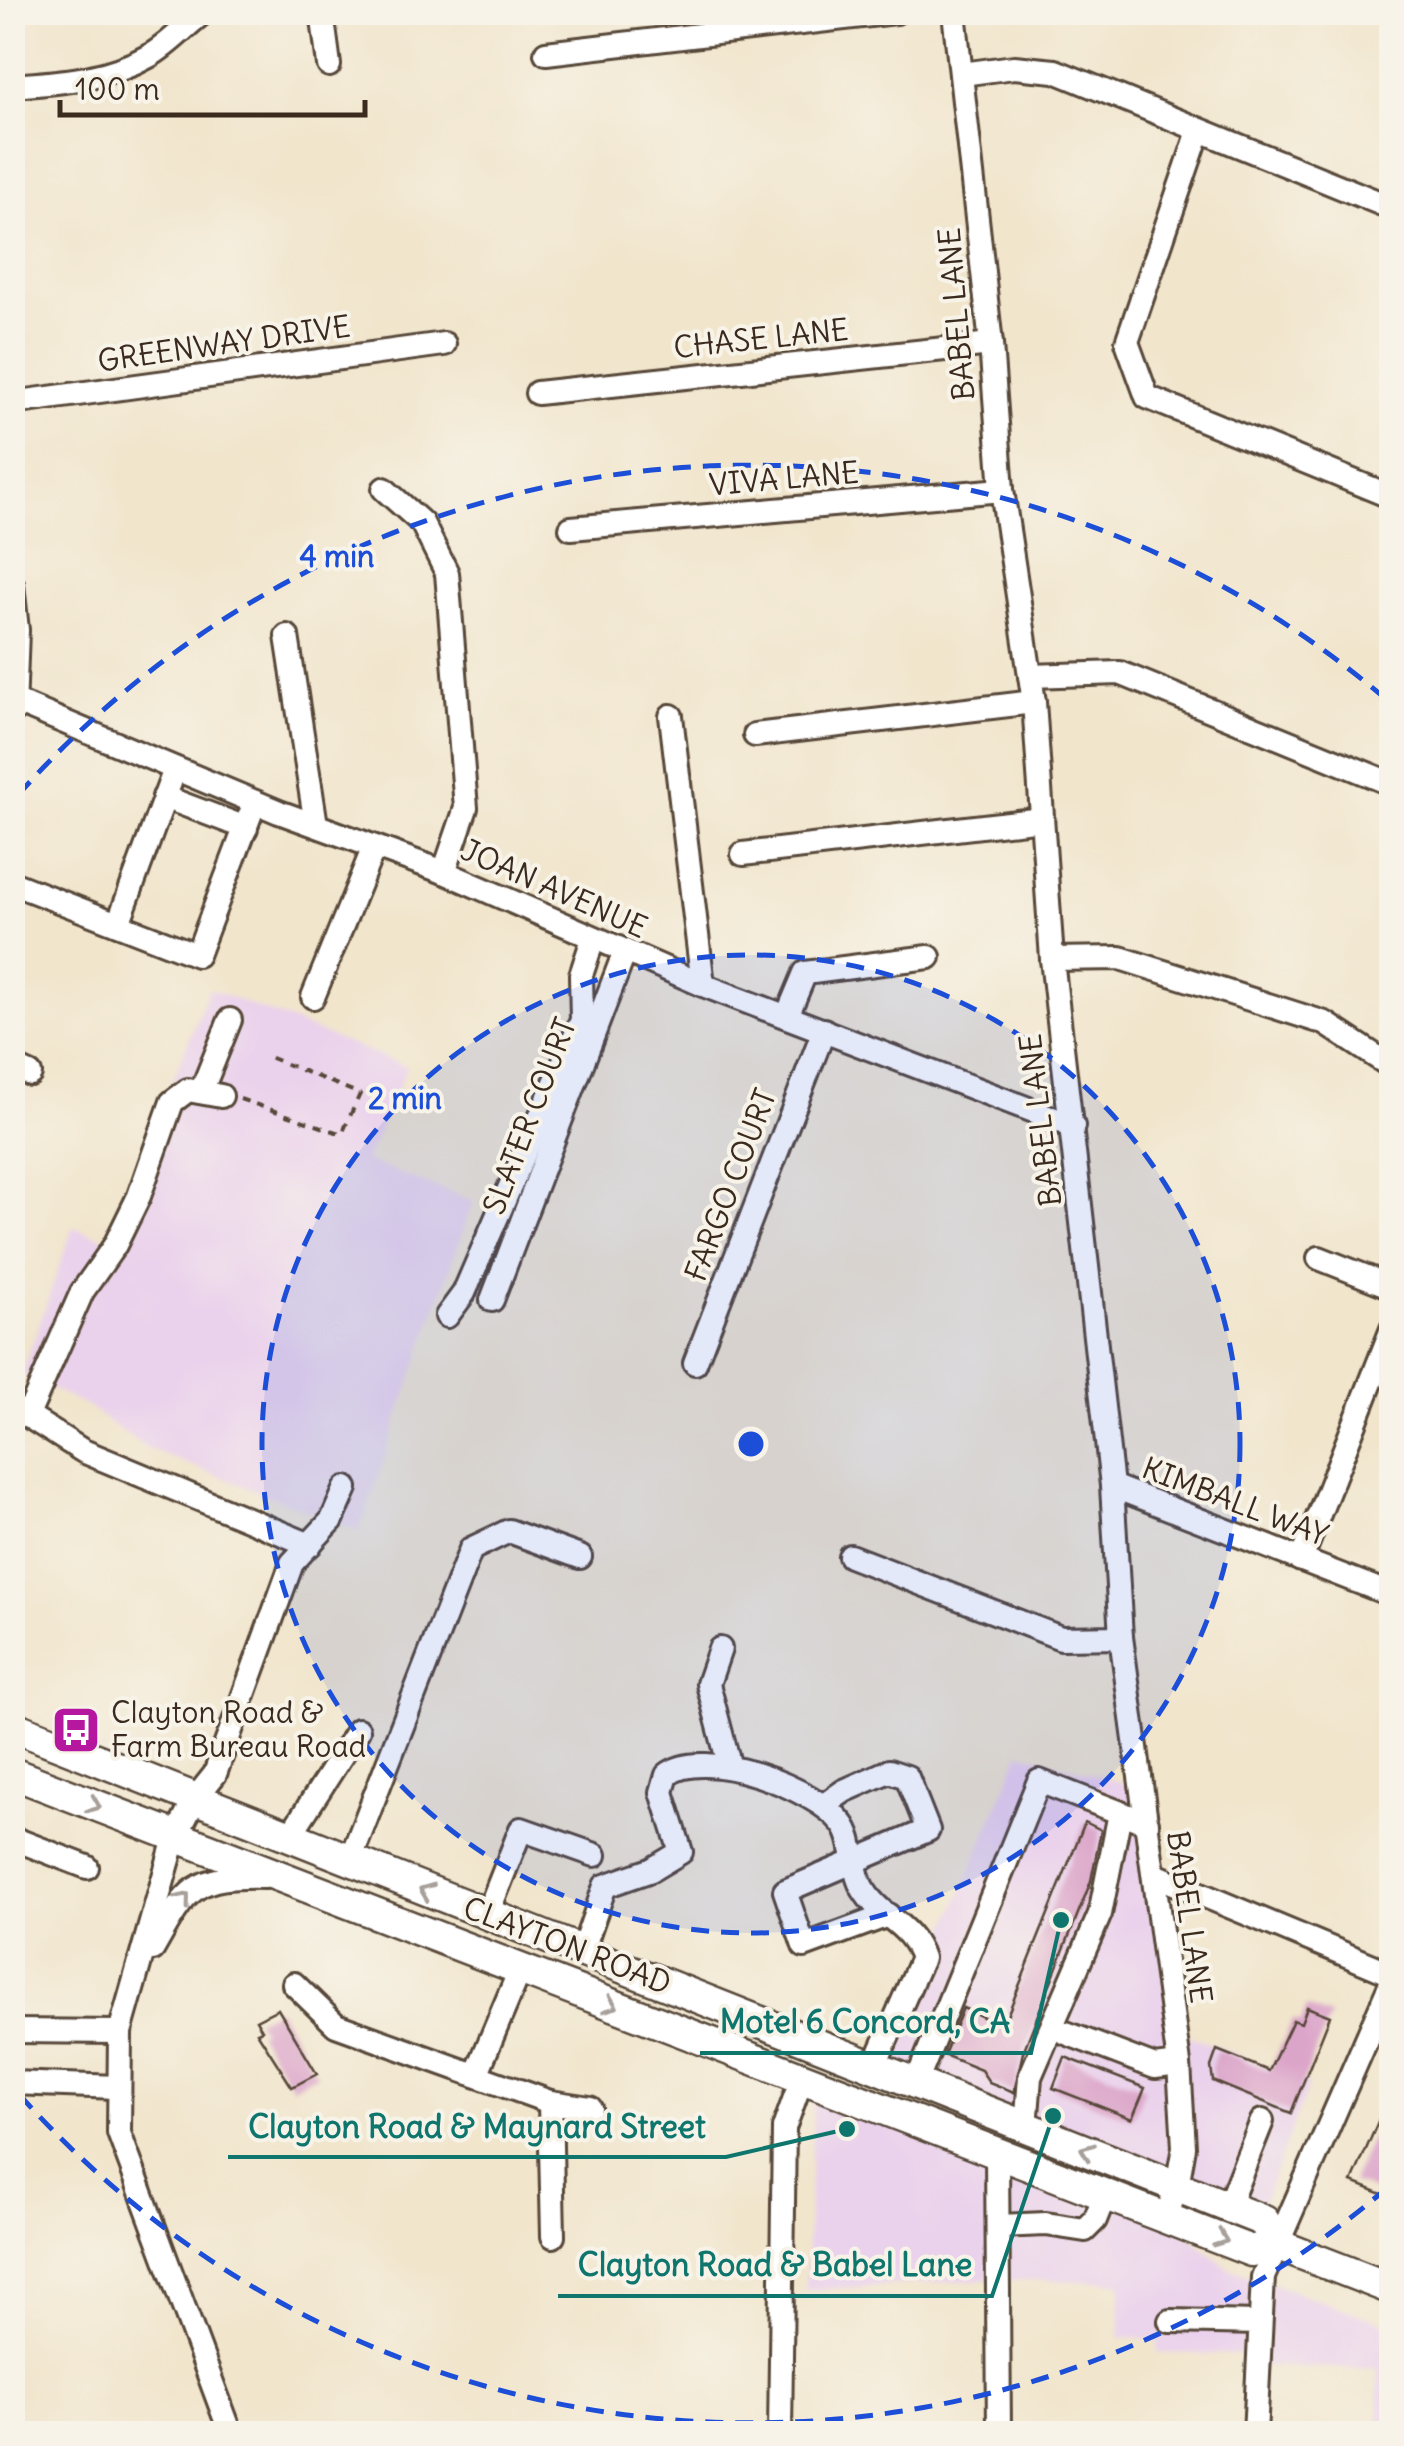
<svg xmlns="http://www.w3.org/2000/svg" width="1404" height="2446" viewBox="0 0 1404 2446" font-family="Delius,sans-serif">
<rect width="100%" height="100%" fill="#f7f3e8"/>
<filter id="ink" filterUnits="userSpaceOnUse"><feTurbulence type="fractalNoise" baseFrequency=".01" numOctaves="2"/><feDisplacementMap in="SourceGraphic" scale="20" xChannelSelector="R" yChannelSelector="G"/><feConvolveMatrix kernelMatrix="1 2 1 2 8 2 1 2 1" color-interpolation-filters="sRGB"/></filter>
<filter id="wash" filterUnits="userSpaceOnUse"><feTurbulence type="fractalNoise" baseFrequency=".0048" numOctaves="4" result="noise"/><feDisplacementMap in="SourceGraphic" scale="40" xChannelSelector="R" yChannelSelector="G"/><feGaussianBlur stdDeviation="2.25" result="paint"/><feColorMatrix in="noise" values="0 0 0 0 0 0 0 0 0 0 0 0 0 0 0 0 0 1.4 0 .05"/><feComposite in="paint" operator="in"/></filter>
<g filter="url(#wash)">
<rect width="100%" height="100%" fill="#f1e5cc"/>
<!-- built -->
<g fill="#ead1ec">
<polygon points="209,989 407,1067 365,1161 473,1201 359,1531 145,1447 86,1406 22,1374 73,1227 109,1240"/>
<polygon points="1020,1752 1140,1788 1174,2030 1309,2084 1257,2218 887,2072"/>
<polygon points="814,2083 1166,2218 1228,2268 1384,2323 1391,2329 1391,2433 1379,2433 1378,2369 1261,2366 1260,2355 1158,2353 1158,2339 1120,2338 1121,2282 996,2279 805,2290"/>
</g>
<g id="blocks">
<!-- building -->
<g fill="#dba4c9">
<polygon points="1085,1822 1101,1830 1091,1881 1023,2052 1014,2092 989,2082 981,2070 944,2055 963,2008 1003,2026"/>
<polygon points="1307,2007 1330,2016 1291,2113 1213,2081 1211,2067 1217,2050 1269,2071 1293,2020 1301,2023"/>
<polygon points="278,2009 317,2074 292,2087 257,2032 262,2030 256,2020"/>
<polygon points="1065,2057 1145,2088 1132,2119 1053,2088"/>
<polygon points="1392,2089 1392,2198 1352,2182"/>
</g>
</g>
</g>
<g filter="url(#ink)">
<use href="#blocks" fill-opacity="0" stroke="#564638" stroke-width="2.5"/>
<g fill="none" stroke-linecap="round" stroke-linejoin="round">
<!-- minor casing -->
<g stroke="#564638" stroke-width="28">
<g id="minor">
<polyline points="322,12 329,65"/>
<polyline points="954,12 991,344 1002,490 1034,702 1052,959 1112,1486 1121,1637 1179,2064 1184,2147 1177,2186 1166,2218"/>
<polyline points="546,53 896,12"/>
<polyline points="962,74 1014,67 1055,71 1392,208"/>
<path d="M 12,86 C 59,82 107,80 149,56 C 169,45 185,26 204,12"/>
<polyline points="1199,131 1127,342 1147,397 1392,497"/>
<polyline points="537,393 991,344"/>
<polyline points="12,403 444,344"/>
<polyline points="384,489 422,523 447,573 466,808 444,872"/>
<polyline points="571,528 1002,490"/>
<polyline points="12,584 17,630 14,711"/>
<polyline points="287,636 316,825"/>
<polyline points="1030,676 1120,673 1392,784"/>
<polyline points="12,700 279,812 444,872 703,985 1073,1126"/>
<polyline points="671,716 703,985"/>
<polyline points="755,735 1034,702"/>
<polyline points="164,797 246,828"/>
<polyline points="743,854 1042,819"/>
<polyline points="12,883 197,955 255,802"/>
<polyline points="118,924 175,769"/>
<polyline points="1052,959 1120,958 1325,1023 1392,1067"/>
<polyline points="313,997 374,847"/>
<polyline points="787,1016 805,973 929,957"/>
<polyline points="12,1066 30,1074"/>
<polyline points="201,1092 230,1020"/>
<polyline points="1319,1258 1392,1287"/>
<polyline points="492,1300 624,954"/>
<polyline points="447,1316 464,1293 582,1020 581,975 593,939"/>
<polyline points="695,1363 824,1030"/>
<polyline points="12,1406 83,1451 310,1545"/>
<polyline points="28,1415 82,1292 115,1245 139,1196 172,1102 188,1090 221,1096"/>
<polyline points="1112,1486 1392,1595"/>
<polyline points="850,1556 1061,1638 1121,1637"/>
<polyline points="1301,1560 1392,1329"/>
<polyline points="720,1649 708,1684 729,1764"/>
<polyline points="824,1805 844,1791 889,1771 907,1777 928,1830 785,1891 804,1946 888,1915"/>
<polyline points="289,1837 358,1730"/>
<polyline points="12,1838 87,1867"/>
<polyline points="350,1860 471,1549 509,1531 580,1557"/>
<polyline points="1155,1875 1392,1974"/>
<polyline points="487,1915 521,1829 595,1855"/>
<path d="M 153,1949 C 187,1888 193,1875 265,1877"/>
<path d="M 582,1952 L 605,1886 L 651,1870 L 681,1852 L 662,1792 L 667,1775 C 703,1745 816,1789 842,1823 C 856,1840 851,1870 863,1889 C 881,1919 910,1922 922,1958 L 874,2067"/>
<polyline points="294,1984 336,2025 550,2102 590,2108"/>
<polyline points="12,2031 120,2032"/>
<polyline points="1066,2033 1155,2067 1179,2064"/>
<polyline points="476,2075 520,1970"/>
<polyline points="12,2083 118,2087"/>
<polyline points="916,2083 1039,1781 1147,1823"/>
<polyline points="550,2102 553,2236"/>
<polyline points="1026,2127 1030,2077 1100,1914 1120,1813"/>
<polyline points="997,2153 999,2434"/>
<polyline points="1228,2206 1262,2121"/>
<polyline points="998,2226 1046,2224 1085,2230 1095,2220 1105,2195"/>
<polyline points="1170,2321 1260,2323"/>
<polyline points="231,2434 119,2133 120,2032 175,1838 195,1799 215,1774 292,1563 332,1520 346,1488"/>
<polyline points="780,2434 784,2128 802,2078"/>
<polyline points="1255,2434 1263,2277 1392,1981"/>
</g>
</g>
<!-- major casing -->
<g stroke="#564638" stroke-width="35">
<g id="major">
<polyline points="12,1726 1264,2221 1276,2244"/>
<polyline points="12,1773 1251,2251 1276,2244 1392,2289"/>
</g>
</g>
<!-- path -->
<polyline stroke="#564638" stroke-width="4" stroke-dasharray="8 8" stroke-linecap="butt" points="240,1099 342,1134 360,1094 269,1057"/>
<!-- minor -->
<use href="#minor" stroke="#fff" stroke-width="22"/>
<!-- major -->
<use href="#major" stroke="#fff" stroke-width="30"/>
</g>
<!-- one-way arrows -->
<defs><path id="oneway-chevron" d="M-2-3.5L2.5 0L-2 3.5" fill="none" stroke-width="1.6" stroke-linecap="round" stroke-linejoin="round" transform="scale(2.5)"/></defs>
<g stroke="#a79f9a">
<use href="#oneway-chevron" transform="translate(94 1805) rotate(22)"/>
<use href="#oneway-chevron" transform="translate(426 1891) rotate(-158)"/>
<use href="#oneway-chevron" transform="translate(184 1899) rotate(-51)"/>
<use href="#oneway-chevron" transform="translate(611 2005) rotate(21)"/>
<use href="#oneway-chevron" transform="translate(1087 2151) rotate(-159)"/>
<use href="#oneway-chevron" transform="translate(1221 2239) rotate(21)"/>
</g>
</g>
<!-- distance rings -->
<circle cx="751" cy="1444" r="489" fill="#1d4ed8" fill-opacity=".12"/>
<g fill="none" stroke="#1d4ed8" stroke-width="5" stroke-dasharray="18 12">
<circle cx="751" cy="1444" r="489"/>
<path d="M1387 2188A979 979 0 0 1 18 2093M18 795A979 979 0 0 1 1387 700"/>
</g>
<!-- icons -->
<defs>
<g id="bus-square" transform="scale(2.5)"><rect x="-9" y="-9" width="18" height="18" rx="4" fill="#b5179e" stroke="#f7f3e8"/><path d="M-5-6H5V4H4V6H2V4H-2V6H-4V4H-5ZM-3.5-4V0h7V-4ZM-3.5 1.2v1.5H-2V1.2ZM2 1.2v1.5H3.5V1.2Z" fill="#fff"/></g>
</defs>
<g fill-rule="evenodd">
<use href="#bus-square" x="76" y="1730"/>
</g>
<g text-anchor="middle" stroke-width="8" stroke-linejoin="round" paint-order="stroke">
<!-- street labels -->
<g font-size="30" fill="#3b2a1e" stroke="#f7f3e8">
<text transform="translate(957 314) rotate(-95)" y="10">BABEL LANE</text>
<text transform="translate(761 339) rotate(-6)" y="10">CHASE LANE</text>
<text transform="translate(224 344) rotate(-8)" y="10">GREENWAY DRIVE</text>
<text transform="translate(784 479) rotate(-5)" y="10">VIVA LANE</text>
<text transform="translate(554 889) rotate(24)" y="10">JOAN AVENUE</text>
<text transform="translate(530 1116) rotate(-69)" y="10">SLATER COURT</text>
<text transform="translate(1041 1120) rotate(-97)" y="10">BABEL LANE</text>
<text transform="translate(731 1185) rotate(-69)" y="10">FARGO COURT</text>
<text transform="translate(1235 1502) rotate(21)" y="10">KIMBALL WAY</text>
<text transform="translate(1189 1917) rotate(82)" y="10">BABEL LANE</text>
<text transform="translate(567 1946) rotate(21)" y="10">CLAYTON ROAD</text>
</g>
<!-- poi labels -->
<g font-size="30" fill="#3b2a1e" stroke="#f7f3e8" text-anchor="start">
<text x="111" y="1723">Clayton Road &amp;<tspan x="111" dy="34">Farm Bureau Road</tspan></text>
</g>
</g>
<circle cx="751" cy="1444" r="15" fill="#1d4ed8" stroke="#f7f3e8" stroke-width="5"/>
<g font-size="30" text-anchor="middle" font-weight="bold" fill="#1d4ed8" stroke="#f7f3e8" stroke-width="8" stroke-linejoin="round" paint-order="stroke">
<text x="337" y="567">4 min</text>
<text x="405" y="1109">2 min</text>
</g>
<!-- callouts -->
<path fill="none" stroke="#0f766e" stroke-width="4" d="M1061 1920L1031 2053H700M847 2129L726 2157H228M1053 2116L992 2296H558"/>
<g fill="#0f766e" stroke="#f7f3e8" stroke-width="4">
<circle cx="1061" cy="1920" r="10"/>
<circle cx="847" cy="2129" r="10"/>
<circle cx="1053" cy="2116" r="10"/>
</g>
<g font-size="32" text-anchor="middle" font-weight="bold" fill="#0f766e" stroke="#f7f3e8" stroke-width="8" stroke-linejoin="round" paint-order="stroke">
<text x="865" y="2033">Motel 6 Concord, CA</text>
<text x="477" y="2138">Clayton Road &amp; Maynard Street</text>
<text x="775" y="2276">Clayton Road &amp; Babel Lane</text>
</g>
<!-- margin -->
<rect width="1404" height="2446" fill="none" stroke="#f7f3e8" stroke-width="50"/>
<!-- scale -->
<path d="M60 100v15h305v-15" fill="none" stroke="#3b2a1e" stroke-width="5"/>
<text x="75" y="100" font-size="30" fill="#3b2a1e" stroke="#f7f3e8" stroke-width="8" paint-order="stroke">100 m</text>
</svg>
